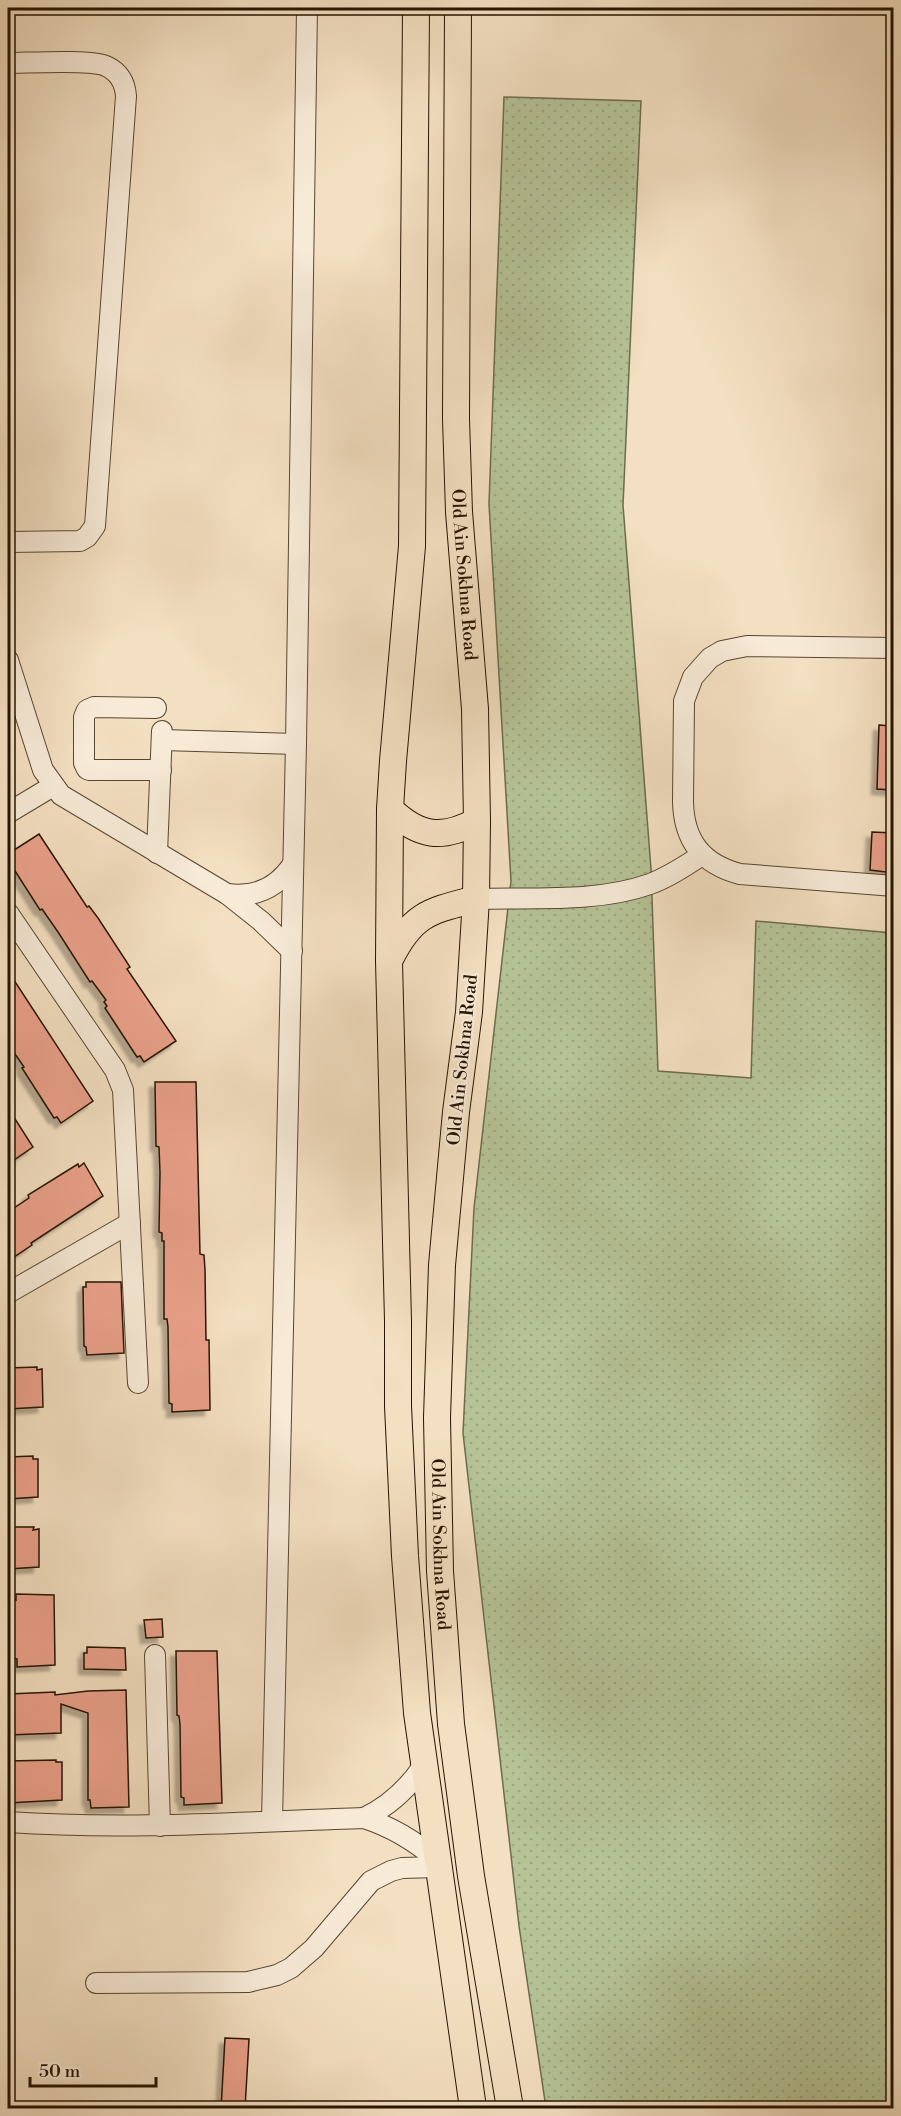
<svg xmlns="http://www.w3.org/2000/svg" width="901" height="2116" viewBox="0 0 901 2116" font-family="'Libre Bodoni',serif">
<defs>
<pattern id="green-dots" width="8" height="8" patternUnits="userSpaceOnUse" patternTransform="scale(1.5)"><rect width="8" height="8" fill="#b5c397"/><path d="M2 2h.1M6 6h.1" fill="none" stroke="#9ca780" stroke-width="1.8" stroke-linecap="round"/></pattern>
<filter id="shadow"><feDropShadow dx="-5.5" dy="5.5" stdDeviation="1.5" flood-color="#0004"/></filter>
</defs>
<rect width="100%" height="100%" fill="#f3dfc1"/>
<filter id="stains"><feTurbulence type="fractalNoise" baseFrequency=".00333" numOctaves="4"/><feColorMatrix values="0 0 0 0 .2 0 0 0 0 .09 0 0 0 0 .02 0 0 0 .5 -.17"/></filter>
<radialGradient id="worn" r=".72"><stop offset=".6" stop-color="#630" stop-opacity="0"/><stop offset="1" stop-color="#630" stop-opacity=".3"/></radialGradient>
<!-- green -->
<polygon fill="url(#green-dots)" stroke="#6d6c4c" stroke-width="1.5" points="504,97 641,101 623,505 651,869 658,1071 751,1078 756,921 893,933 893,2108 546,2108 519,1926 463,1433 474,1208 511,881 489,504"/>
<!-- building -->
<g fill="#eaa08a" stroke="#251400" stroke-width="1.5" filter="url(#shadow)">
<polygon points="879,725 891,726 891,733 894,733 892,790 877,789"/>
<polygon points="872,832 894,833 894,873 870,870"/>
<polygon points="39,834 87,907 89,906 98,918 130,967 127,969 176,1041 144,1062 140,1056 137,1057 105,1008 107,1006 104,1002 106,1000 92,981 90,982 58,932 42,909 40,910 8,860 8,854"/>
<polygon points="8,971 93,1101 61,1123 57,1117 54,1118 22,1068 24,1067 8,1044"/>
<polygon points="155,1082 196,1082 200,1254 204,1255 205,1270 206,1340 209,1340 210,1410 172,1412 172,1404 169,1403 168,1327 167,1319 164,1319 164,1241 162,1241 162,1233 159,1232 160,1173 159,1147 156,1146"/>
<polygon points="8,1108 33,1147 8,1164"/>
<polygon points="84,1163 103,1196 31,1243 32,1245 8,1261 8,1212 29,1198 28,1195 78,1164 79,1167"/>
<polygon points="86,1282 121,1282 124,1353 87,1355 86,1347 84,1346 83,1287 86,1287"/>
<polygon points="37,1367 37,1370 42,1369 43,1407 8,1409 8,1368"/>
<polygon points="33,1456 33,1459 38,1459 38,1497 8,1499 8,1457"/>
<polygon points="8,1527 34,1527 33,1530 39,1529 39,1567 8,1569"/>
<polygon points="16,1594 54,1595 55,1665 17,1667 17,1659 14,1658 14,1599 16,1600"/>
<polygon points="162,1619 163,1637 146,1638 144,1620"/>
<polygon points="87,1647 125,1648 126,1670 84,1669 84,1653 87,1653"/>
<polygon points="176,1651 217,1651 222,1803 184,1805 184,1798 181,1797 180,1724 179,1716 177,1715"/>
<polygon points="126,1690 129,1807 91,1808 90,1800 88,1800 88,1713 61,1704 61,1733 8,1735 8,1694 55,1692 55,1695 88,1691"/>
<polygon points="56,1760 56,1762 62,1762 62,1800 8,1803 8,1761"/>
<polygon points="225,2038 249,2039 245,2109 221,2109"/>
</g>
<g fill="none" stroke-linecap="round" stroke-linejoin="round">
<!-- minor casing -->
<g stroke="#584730" stroke-width="22">
<g id="minor">
<path d="M 8,63 C 28,63 91,59 106,66 C 119,72 125,82 126,96 L 95,526 L 87,537 L 80,541 L 8,542"/>
<path d="M 894,648 L 747,646 L 722,651 L 710,658 L 693,677 L 684,701 L 683,802 C 684,841 702,864 740,874 L 894,886"/>
<polyline points="8,660 43,770 61,795 227,894 261,921 292,951"/>
<polyline points="156,708 94,707 87,710 84,717 84,763 87,769 89,770 161,770"/>
<polyline points="162,740 296,744"/>
<polyline points="8,813 53,786"/>
<polyline points="157,853 162,731"/>
<path d="M 227,894 C 255,898 277,888 293,864"/>
<path d="M 476,899 C 531,897 597,903 650,884 C 669,877 685,866 702,855"/>
<polyline points="8,913 115,1070 123,1090 138,1383"/>
<polyline points="8,1293 130,1223"/>
<polyline points="155,1655 160,1826"/>
<path d="M 364,1818 C 389,1806 407,1790 423,1766"/>
<polyline points="272,1821 296,744 307,8"/>
<path d="M 8,1822 C 126,1830 245,1822 364,1818 C 392,1827 414,1840 437,1860"/>
<polyline points="96,1983 248,1982 277,1975 291,1968 314,1948 371,1881 391,1871 402,1868 438,1867"/>
</g>
</g>
<!-- major casing -->
<g stroke="#251400" stroke-width="28">
<g id="major">
<polyline points="416,8 412,546 393,761 390,809 389,961 398,1321 398,1406 405,1556 417,1713 473,2108"/>
<path id="s1" d="M 458,8 L 456,419 L 459,512 L 475,709 L 477,821 L 476,899 L 469,1012 L 456,1112 L 442,1265 L 437,1418 L 440,1571 L 451,1724 L 471,1876 L 510,2108"/>
<path d="M 390,809 C 419,837 442,840 477,821"/>
<path d="M 390,959 C 413,913 430,911 476,899"/>
</g>
</g>
<!-- minor -->
<use href="#minor" stroke="#f7ead7" stroke-width="20"/>
<!-- major -->
<use href="#major" stroke="#f3dfc1" stroke-width="26"/>
</g>
<g text-anchor="middle" stroke-width="4.5" stroke-linejoin="round" paint-order="stroke">
<!-- street labels -->
<g font-size="18" fill="#251400" stroke="#f7ead7">
<text dy="6" stroke="none"><textPath href="#s1" startOffset="567">Old Ain Sokhna Road</textPath></text>
<text transform="translate(462 1060) rotate(-84)" y="6">Old Ain Sokhna Road</text>
<text dy="6" stroke="none"><textPath href="#s1" startOffset="1539">Old Ain Sokhna Road</textPath></text>
</g>
</g>
<!-- margin -->
<rect width="901" height="2116" fill="none" stroke="#f3dfc1" stroke-width="30"/>
<rect x="9" y="9" width="883" height="2098" fill="none" stroke="#251400" stroke-width="3"/>
<rect x="15" y="15" width="871" height="2086" fill="none" stroke="#251400" stroke-width="1.5"/>
<!-- scale -->
<path d="M30 2077v9h126v-9" fill="none" stroke="#251400" stroke-width="3"/>
<text x="39" y="2077" font-size="18" fill="#251400" stroke="#f7ead7" stroke-width="4.5" paint-order="stroke">50 m</text>
<rect width="100%" height="100%" filter="url(#stains)"/>
<rect width="100%" height="100%" fill="url(#worn)"/>
</svg>
